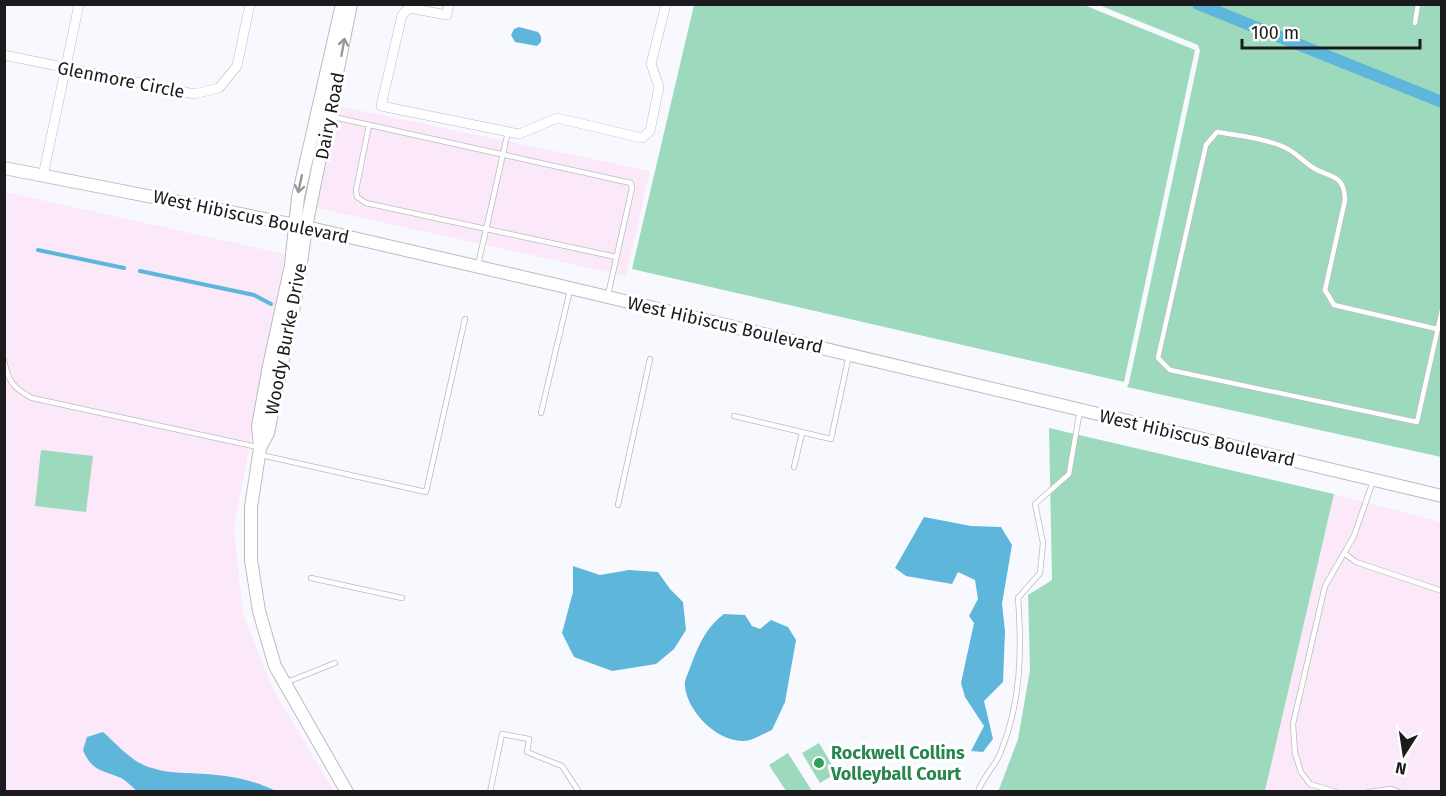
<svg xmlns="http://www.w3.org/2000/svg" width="1446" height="796" viewBox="0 0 1446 796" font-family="'Fira Sans',sans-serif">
<rect width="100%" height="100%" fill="#f8f9fe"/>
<!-- commercial -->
<g fill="#fbe9fa">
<polygon points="338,106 650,171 626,276 317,208"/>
<polygon points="5,192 285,254 234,529 243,614 272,687 334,791 5,792"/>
<polygon points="1334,494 1441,522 1441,791 1265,792"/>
</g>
<!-- green -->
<g fill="#9ddabd">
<polygon points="694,5 1084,5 1195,50 1124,382 632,269"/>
<polygon points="1099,5 1441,5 1441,457 1127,387 1129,383 1200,51 1198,45"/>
<polygon points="1049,428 1334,494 1265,791 998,792 1018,739 1030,670 1028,595 1052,580"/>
<polygon points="41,450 93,456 86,512 35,506"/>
<polygon points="819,743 837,773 820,783 802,753"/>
<polygon points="788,753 812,791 786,791 769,765"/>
</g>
<!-- water -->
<g fill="#5eb6da">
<polygon points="519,27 538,32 541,36 541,42 537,46 515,42 511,35 514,29"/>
<polygon points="924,517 971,526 1001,527 1012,545 1002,604 1005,631 1003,682 984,701 993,739 983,752 971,751 984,726 965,697 961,683 974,623 969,616 978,599 975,580 958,572 952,584 906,576 895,568"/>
<polygon points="573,566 600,575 629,570 658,572 670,589 683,602 686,630 674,649 656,664 612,671 574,657 562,633 573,592"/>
<path d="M 724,614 L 745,615 L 752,626 L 760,629 L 771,620 L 788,627 L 796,640 L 785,702 L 772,730 C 765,733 757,738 750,740 C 722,747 687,713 685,686 C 684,680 688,674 690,668 C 698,647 705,628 724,614 Z"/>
<path d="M 103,732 C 118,745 132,763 152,768 C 173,775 196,772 217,775 C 239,777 257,782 276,791 L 137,791 C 132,787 127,781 121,778 C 103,770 92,772 83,750 L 87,737 Z"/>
</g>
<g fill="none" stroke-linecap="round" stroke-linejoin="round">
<!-- stream -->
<g stroke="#5eb6da" stroke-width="4">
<polyline points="38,250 124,268"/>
<polyline points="140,271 254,295 271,304"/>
</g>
<!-- canal -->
<polyline stroke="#5eb6da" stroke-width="12" points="1198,4 1442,102"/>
<!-- service casing -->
<g stroke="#bbbbc1" stroke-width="6">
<g id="service">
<polyline points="1415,23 1418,4"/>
<polyline points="329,116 631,183 632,188 608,295"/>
<polyline points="369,125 356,190 357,197 366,203 616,257"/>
<polyline points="478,265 508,132"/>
<path d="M 1437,329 L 1334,305 L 1325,290 L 1345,200 C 1344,173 1331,179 1312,167 C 1303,161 1295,152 1286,148 C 1265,138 1239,136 1217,132 L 1206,145 L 1158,358 L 1170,370 L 1417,422 L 1442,310"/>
<path d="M 4,360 C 8,381 13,388 32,398 L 257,447"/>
<polyline points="541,413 570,290"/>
<polyline points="734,416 831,439 849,355"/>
<polyline points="261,455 426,492 465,319"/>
<polyline points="794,467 802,433"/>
<polyline points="618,505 650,359"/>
<polyline points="1344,553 1356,562 1442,591"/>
<polyline points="311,578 402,598"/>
<polyline points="285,683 335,663"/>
<polyline points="490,792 502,734 529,739 527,752 562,766 579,792"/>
<path d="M 978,792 C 983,776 996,766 1001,751 C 1021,703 1022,650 1018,598 L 1040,573 L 1043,543 L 1035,504 L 1069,474 L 1080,410"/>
<polyline points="1336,792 1310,784 1301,772 1295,753 1293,724 1325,586 1354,536 1373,481"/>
<polyline points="1369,792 1391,789 1399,792"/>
</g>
</g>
<!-- minor casing -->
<g stroke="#bbbbc1" stroke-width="10">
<g id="minor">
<polyline points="449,4 447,15 409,8 402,15 381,106 519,134 557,118 642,138 650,131 659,87 651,64 666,4"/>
<polyline points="4,55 194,94 219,88 237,66 250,4"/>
<polyline points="43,176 79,4"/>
</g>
</g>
<!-- tertiary casing -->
<g stroke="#bbbbc1" stroke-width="14">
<g id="tertiary">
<polyline points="342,4 298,197 291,265 269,366 258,426 260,448 251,507 251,560 259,611 275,666 347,792"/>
<polyline points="4,168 306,227 570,288 1442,496"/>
<polyline points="260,448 268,433 297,291 306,227 351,4"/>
</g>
</g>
<!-- service -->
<use href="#service" stroke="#fff" stroke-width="4.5"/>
<!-- minor -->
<use href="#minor" stroke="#fff" stroke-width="9"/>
<!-- tertiary -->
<use href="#tertiary" stroke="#fff" stroke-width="12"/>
</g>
<!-- one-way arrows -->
<defs><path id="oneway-shaft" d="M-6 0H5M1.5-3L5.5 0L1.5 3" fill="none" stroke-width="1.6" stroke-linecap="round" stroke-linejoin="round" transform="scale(1.5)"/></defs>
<g stroke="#989899">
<use href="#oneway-shaft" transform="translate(343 47) rotate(-80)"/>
<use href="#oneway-shaft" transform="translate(300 184) rotate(102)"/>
</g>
<!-- markers -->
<circle fill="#2e9e5b" stroke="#fff" stroke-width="2" cx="819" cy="763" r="6"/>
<g text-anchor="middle" stroke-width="6" stroke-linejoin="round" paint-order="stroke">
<!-- street labels -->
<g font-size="18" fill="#1b1b1d" stroke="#fff">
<text transform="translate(121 80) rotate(11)" y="6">Glenmore Circle</text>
<text transform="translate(330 116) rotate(-79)" y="6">Dairy Road</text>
<text transform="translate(251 217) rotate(12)" y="6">West Hibiscus Boulevard</text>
<text transform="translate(725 325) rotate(13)" y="6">West Hibiscus Boulevard</text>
<text transform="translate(286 339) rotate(-79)" y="6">Woody Burke Drive</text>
<text transform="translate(1197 438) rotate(13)" y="6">West Hibiscus Boulevard</text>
</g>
<!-- leisure labels -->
<g font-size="18" font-weight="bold" fill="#27864d" stroke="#fff" text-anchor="start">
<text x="831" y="759">Rockwell Collins<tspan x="831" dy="21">Volleyball Court</tspan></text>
</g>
</g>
<!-- border -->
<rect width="1446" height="796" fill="none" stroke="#1b1b1d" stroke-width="12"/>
<!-- north arrow -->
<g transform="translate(1404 754) rotate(192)" stroke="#ffffff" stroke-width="4.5" paint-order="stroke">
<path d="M0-4.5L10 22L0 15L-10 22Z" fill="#1b1b1d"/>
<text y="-9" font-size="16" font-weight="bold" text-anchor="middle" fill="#1b1b1d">N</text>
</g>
<!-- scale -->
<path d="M1242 39v9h178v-9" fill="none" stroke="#1b1b1d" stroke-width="3"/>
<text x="1251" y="39" font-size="18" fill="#1b1b1d" stroke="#ffffff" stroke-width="4.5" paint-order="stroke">100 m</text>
</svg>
